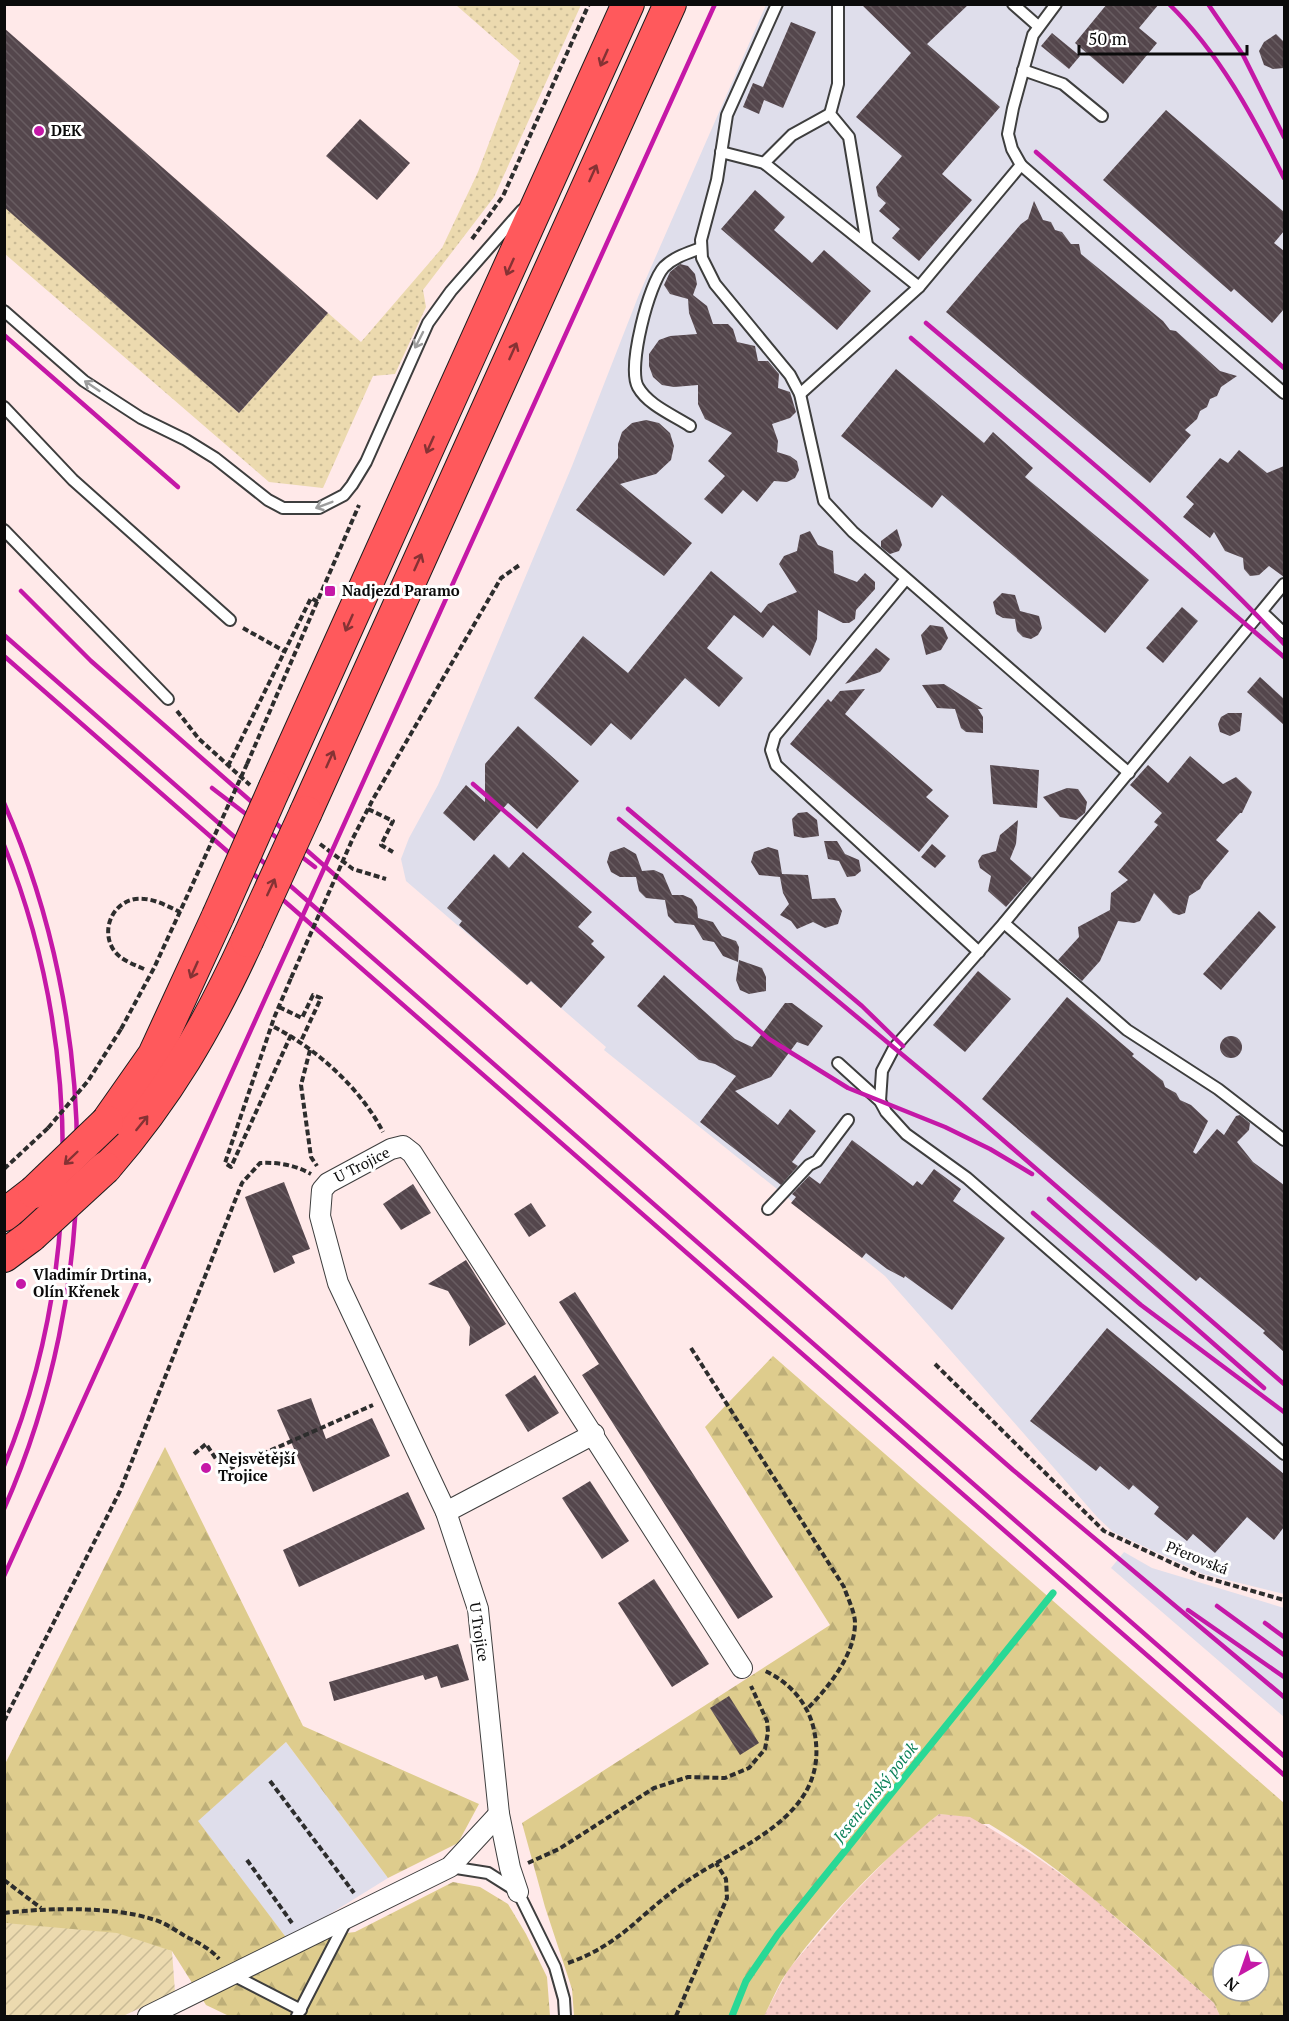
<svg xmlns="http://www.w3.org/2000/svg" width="1289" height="2021" viewBox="0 0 1289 2021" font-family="'PT Serif',serif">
<defs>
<pattern id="farmland-dots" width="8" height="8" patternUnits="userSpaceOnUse" patternTransform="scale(1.5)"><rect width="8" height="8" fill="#f7cdc6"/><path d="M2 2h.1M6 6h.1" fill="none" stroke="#d2afa9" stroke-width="1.8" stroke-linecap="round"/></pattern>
<pattern id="grass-dots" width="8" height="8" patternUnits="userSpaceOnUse" patternTransform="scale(1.5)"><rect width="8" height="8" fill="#ecdaaf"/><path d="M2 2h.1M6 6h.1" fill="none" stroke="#c9ba95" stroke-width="1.8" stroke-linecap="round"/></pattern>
<pattern id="forest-firs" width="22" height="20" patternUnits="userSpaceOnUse" patternTransform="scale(1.5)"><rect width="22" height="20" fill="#decc8d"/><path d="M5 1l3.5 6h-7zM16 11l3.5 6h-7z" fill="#bdae78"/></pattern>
<pattern id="garden-furrows" width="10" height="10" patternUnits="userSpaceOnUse" patternTransform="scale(1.5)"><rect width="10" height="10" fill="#ecdaaf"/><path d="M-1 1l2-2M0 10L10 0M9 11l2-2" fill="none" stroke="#c9ba95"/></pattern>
<pattern id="building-back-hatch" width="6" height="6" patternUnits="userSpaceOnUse" patternTransform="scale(1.5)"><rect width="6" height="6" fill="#54464c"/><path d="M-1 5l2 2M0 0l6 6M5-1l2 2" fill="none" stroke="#685c61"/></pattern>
</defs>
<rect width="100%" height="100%" fill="#ffe9e9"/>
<!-- industrial -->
<g fill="#dfdeeb">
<polygon points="766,5 1284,5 1284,1594 1203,1574 1113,1532 1098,1518 885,1276 604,1050 606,1047 531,982 527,985 406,881 401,859 409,838 438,785 572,466 638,297"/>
<polygon points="1124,1552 1152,1568 1284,1608 1284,1717 1111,1568"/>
<polygon points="286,1742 388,1878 288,1940 197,1821"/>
</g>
<!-- farmland -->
<polygon fill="url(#farmland-dots)" points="939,1814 970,1816 1032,1854 1085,1891 1214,2003 1220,2016 764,2016 788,1970 847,1900 904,1842"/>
<!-- grass -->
<polygon fill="url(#grass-dots)" points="456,5 581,5 494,197 423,290 426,307 395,374 373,376 323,488 269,482 5,254 5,207 239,413 328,313 361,342 442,248 478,172 520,61"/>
<!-- forest -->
<g fill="url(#forest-firs)" fill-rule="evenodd">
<path d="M 773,1356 L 1284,1803 L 1284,2016 L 1220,2016 L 1214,2003 C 1141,1940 1072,1874 989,1824 L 982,1824 L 970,1817 L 939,1814 C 884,1858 832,1911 790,1968 C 779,1982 772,2001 764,2016 L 574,2016 L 572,1989 L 545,1907 L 522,1823 L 830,1625 L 705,1427 ZM 1223,1955 L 1259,1955 L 1259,1991 L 1223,1991 Z"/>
<polygon points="165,1447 303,1726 479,1804 458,1843 388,1878 286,1742 198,1821 288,1940 355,1932 453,1882 480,1887 508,1904 526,1934 547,1977 550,2016 229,2016 206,2005 172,1951 5,1923 4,1766"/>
</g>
<!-- garden -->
<polygon fill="url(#garden-furrows)" points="5,1923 117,1933 172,1951 175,1992 123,2016 5,2016"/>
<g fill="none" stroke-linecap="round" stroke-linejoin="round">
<!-- stream -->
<polyline stroke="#29d896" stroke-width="7" points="732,2016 746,1981 778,1934 1053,1593"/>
</g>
<!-- building -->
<g fill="url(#building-back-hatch)">
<polygon points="861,4 969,4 927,44 1000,107 942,174 972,200 919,261 892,238 900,229 879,211 886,203 878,196 876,187 902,156 856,117 911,53"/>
<polygon points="1107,4 1159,4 1139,28 1157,43 1123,84 1075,43"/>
<polygon points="791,22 816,32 783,108 764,100 759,114 743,107 753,83 763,87"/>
<polygon points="4,28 328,313 239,413 4,207"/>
<polygon points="1052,33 1080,56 1069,69 1041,46"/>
<polygon points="1276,34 1284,42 1284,68 1273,69 1264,65 1259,51 1264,42"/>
<polygon points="1166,110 1284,212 1284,231 1274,243 1284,251 1284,309 1272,323 1234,289 1231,292 1103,180"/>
<polygon points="360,119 410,163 377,200 326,156"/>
<polygon points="755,190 785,217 774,230 812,263 824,250 871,291 837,330 721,229"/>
<polygon points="1034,201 1043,220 1051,222 1055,230 1062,232 1071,244 1079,244 1081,254 1163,321 1170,330 1176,331 1220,371 1237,376 1221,387 1217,396 1210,399 1207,407 1200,411 1197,419 1185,430 1191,435 1150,483 946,312 1021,224 1028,219"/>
<polygon points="680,264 688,266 695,274 697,284 693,295 707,306 713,324 728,324 733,329 737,342 755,346 758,361 768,361 779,374 778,388 790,392 796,412 790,418 772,424 778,441 777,452 790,456 797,461 799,470 795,478 787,482 774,481 757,502 743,490 722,514 704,499 725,476 708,461 732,433 705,419 698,404 698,385 674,387 662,385 653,377 649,366 649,354 659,340 670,336 697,334 689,313 688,299 670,294 664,285 670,272"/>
<polygon points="896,369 984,443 993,432 1033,468 1025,477 1149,580 1105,633 942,495 932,508 841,436"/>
<polygon points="646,420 659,423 670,433 674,446 671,460 656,474 620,484 692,543 664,576 576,510 618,458 618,444 622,432 632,423"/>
<polygon points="1239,450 1267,473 1284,466 1284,577 1269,566 1259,575 1250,576 1244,569 1243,558 1225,551 1214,532 1210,538 1183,517 1194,504 1186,497 1220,458 1228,463"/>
<polygon points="897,529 902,545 899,551 890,554 881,547 881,541"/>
<polygon points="810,531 818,545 833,551 834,573 857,582 865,573 875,582 875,589 856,610 855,619 849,623 843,623 818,610 817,639 810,656 773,625 763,638 734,615 707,648 743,678 719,707 685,678 631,740 611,723 591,746 534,698 583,636 628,673 711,571 761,613 768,604 797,592 779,564 784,556 797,551 800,535"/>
<polygon points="1002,593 1015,595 1020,611 1039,616 1042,628 1038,635 1031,639 1023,637 1017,631 1015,619 1003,618 996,614 993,602"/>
<polygon points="1182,607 1198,621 1163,663 1146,648"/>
<polygon points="930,625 943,627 948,638 941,650 926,655 921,635"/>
<polygon points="876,648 890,659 880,672 845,684"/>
<polygon points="1260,677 1284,699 1284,725 1247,692"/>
<polygon points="944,684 983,709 978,709 983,717 983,733 966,732 961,728 955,709 937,708 922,685"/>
<polygon points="865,689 845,714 933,790 926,797 949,816 919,852 790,744 828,699 831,702 840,691"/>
<polygon points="1228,713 1242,713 1240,731 1230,736 1220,732 1218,724 1221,717"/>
<polygon points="518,726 579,781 537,829 508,803 474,841 443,813 466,785 485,802 485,764"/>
<polygon points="1190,756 1223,784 1236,777 1252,792 1242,813 1240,813 1216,840 1229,851 1204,881 1200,889 1189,896 1185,913 1179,915 1173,913 1154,893 1140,921 1134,923 1118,921 1100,961 1082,981 1058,960 1079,937 1078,927 1110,910 1111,893 1128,880 1118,872 1158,825 1154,822 1162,813 1130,785 1148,765 1168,783"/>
<polygon points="990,765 1039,770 1037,808 993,804"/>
<polygon points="1067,788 1078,789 1087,802 1085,813 1076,820 1060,817 1043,797"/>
<polygon points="807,812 817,820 819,836 803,838 794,836 792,819 798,813"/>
<polygon points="1018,820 1016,844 1010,859 1032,878 1006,907 988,891 991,876 980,868 978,861 982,855 996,851 1000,835"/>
<polygon points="824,841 837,841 845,854 859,860 861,871 855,876 847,877 839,861 828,859"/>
<polygon points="932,844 946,856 935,868 921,857"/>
<polygon points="624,847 636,854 642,871 654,870 663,874 672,895 683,895 692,899 697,907 698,918 713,922 722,936 736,941 739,947 738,962 723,956 714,942 703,940 694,925 675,923 668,916 665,900 646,898 639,891 636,877 620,877 611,872 607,862 610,852"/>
<polygon points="768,847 778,850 782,874 808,875 812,899 835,898 842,911 838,924 825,928 813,922 797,929 791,921 780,915 789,904 783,893 780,877 759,875 751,862 754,852"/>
<polygon points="523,852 592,912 578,927 594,941 591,944 605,957 561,1008 531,981 527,985 459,925 462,921 447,908 494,854 509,868"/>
<polygon points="1259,911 1276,927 1221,990 1203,974"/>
<polygon points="739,960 762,968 766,977 766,991 749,994 740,990 736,980"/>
<polygon points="978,971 1011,999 965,1052 933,1025"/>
<polygon points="664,975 735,1039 752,1047 785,1003 792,1003 823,1026 808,1046 797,1042 771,1077 735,1091 778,1125 790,1109 816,1131 792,1162 798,1166 781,1185 700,1122 736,1076 715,1064 699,1060 637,1006"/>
<polygon points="1067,997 1134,1054 1132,1056 1163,1081 1165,1087 1176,1093 1180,1100 1191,1105 1208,1121 1193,1152 1196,1154 1217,1129 1224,1135 1236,1116 1240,1115 1250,1123 1249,1130 1237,1142 1253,1162 1284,1185 1284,1352 1263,1333 1265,1331 1200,1277 1196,1281 982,1099"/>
<circle cx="1231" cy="1047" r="11"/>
<polygon points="852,1140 913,1186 917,1181 922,1185 934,1169 961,1189 953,1201 1005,1238 952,1310 905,1276 904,1278 887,1269 866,1253 862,1258 791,1203 796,1197 792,1194 809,1176 820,1184"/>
<polygon points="284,1182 310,1249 292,1256 295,1263 274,1273 245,1197"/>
<polygon points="413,1184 431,1213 401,1230 383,1204"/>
<polygon points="531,1203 546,1226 529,1237 514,1214"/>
<polygon points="466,1260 506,1324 469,1346 470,1327 448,1291 428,1284"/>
<polygon points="575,1292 773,1597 738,1619 582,1375 599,1364 559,1302"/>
<polygon points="1107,1328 1284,1474 1284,1527 1274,1540 1247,1517 1215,1553 1193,1534 1187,1541 1154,1514 1159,1507 1133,1485 1129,1490 1100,1466 1096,1471 1030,1421"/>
<polygon points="535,1375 559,1413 528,1432 505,1395"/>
<polygon points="311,1398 326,1439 372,1418 390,1456 313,1492 277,1410"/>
<polygon points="590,1481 629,1541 602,1559 562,1498"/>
<polygon points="408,1492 425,1529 299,1587 283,1550"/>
<polygon points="654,1579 709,1664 672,1687 618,1603"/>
<polygon points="458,1644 469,1680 441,1688 437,1676 425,1680 423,1675 334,1701 329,1682"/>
<polygon points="729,1696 759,1743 740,1755 710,1708"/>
</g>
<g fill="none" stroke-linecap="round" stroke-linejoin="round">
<!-- service casing -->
<g stroke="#3e3e3e" stroke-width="14">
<g id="service">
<polyline points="777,4 727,115 717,180 701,240 702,258 715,284 790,375 800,394 824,501 853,532 1129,773"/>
<polyline points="838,4 838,84 830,114 849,137 867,245"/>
<polyline points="1013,4 1038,26"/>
<polyline points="1023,70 1063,84 1102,116"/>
<polyline points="721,152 764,163 919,287"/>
<polyline points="764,163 792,135 830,114"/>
<polyline points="1021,165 1284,393"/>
<polyline points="4,311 84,381 141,418 186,440 215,458 268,500 283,508 319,508 344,495 352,485 366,462 428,323 451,291 522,210"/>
<polyline points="800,394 919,287 1021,165 1012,149 1008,134 1013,108 1033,35 1056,4"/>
<polyline points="4,407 73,480 230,620"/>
<path d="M 690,426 C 673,415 648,405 638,387 C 627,368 649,283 664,267 C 674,257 688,253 701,248"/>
<polyline points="4,530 168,699"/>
<polyline points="906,579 775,736 771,750 776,765 979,952"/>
<polyline points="1262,612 1284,633"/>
<polyline points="1004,923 1127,1030 1218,1089 1284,1140"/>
<polyline points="838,1063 880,1101 886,1112 906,1134 967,1178 1284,1454"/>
<polyline points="880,1101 882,1071 894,1048 1004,923 1284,584"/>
<polyline points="768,1209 809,1165 817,1161 848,1120"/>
<polyline points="450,1867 488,1873 518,1892 555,1967 564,1999 565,2016"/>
<polyline points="231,1974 301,2010"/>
<polyline points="297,2016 346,1921"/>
</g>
</g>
<!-- minor casing -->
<g stroke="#3e3e3e" stroke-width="22">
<g id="minor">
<polyline points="446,1512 594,1434"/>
<polyline points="518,1892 510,1868 499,1814 478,1609 446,1512 338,1283 320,1216 322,1190 328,1183 391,1149 403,1146 412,1153 742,1668"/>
<polyline points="148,2016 450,1867 499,1814"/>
</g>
</g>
<!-- primary casing -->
<g stroke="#1c1c1c" stroke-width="34">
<g id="primary">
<polyline points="275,787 628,4"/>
<polyline points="306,812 670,4"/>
<polyline points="107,1122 154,1055 218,916"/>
<path d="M 105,1168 C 168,1095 207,1028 247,941"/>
<polyline points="4,1215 34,1192"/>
<polyline points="4,1256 31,1236"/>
</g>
</g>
<!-- path -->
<g stroke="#2d2d2d" stroke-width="4" stroke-dasharray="6 3" stroke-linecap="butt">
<polyline points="472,239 503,196 589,4"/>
<polyline points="243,628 284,651"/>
<polyline points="177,711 199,739 250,785"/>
<polyline points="247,764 359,505"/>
<polyline points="228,766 311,598 318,602"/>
<polyline points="368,809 393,821 381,845 393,852"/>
<polyline points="353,838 372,801 501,578 521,564"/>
<polyline points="320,844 353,869 386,879"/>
<path d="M 144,969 C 133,964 120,960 113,949 C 99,926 117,895 145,899 C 157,900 169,907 180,912"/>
<polyline points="279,1007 302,1018 313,995 321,998 301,1041"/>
<path d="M 274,1027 C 317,1049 361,1089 383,1132"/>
<polyline points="121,1029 154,968 189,892"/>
<polyline points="291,1035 231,1167 225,1163 274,1018 291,978"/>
<polyline points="310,1050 301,1085 311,1157 317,1166"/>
<polyline points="4,1169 48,1128"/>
<path d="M 691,1348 L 844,1587 C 847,1597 855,1612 855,1623 C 855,1655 828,1688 807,1709"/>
<polyline points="935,1364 1104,1531 1200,1576 1284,1600"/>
<polyline points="194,1454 206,1444 224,1471 373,1405"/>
<path d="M 4,1721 L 120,1491 L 242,1183 L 260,1163 C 278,1162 295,1165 311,1174"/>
<polyline points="270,1781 354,1893"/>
<polyline points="247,1860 292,1923"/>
<polyline points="528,1863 559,1849 654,1788 688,1777 725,1778 749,1768 765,1749 768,1732 767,1721 751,1686"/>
<polyline points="4,1880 41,1908"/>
<path d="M 4,1913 C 45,1908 112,1906 152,1919 C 164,1922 175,1930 185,1936 C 197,1942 211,1949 219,1959"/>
<path d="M 568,1963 C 620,1945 638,1916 680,1886 C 736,1845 833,1818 814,1730 C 808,1702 788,1681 763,1670"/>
<polyline points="676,2016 727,1898 726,1879 716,1863"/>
</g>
<!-- service -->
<use href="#service" stroke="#fff" stroke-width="10"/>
<!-- minor -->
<use href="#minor" stroke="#fff" stroke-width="20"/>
<!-- primary -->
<use href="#primary" stroke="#ff595c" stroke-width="32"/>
<!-- rail -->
<g stroke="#c518a7" stroke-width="4.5">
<path d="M 1169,4 C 1219,53 1253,116 1284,178"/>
<polyline points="1208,4 1243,55 1284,137"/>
<polyline points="1036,152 1284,368"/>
<path d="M 926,323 C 1049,427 1175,526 1284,644"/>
<polyline points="4,335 178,487"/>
<polyline points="911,338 1284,657"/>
<polyline points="21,591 91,661 1013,1470 1284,1697"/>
<polyline points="4,635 1284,1756"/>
<polyline points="4,656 1284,1775"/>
<polyline points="473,784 769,1039 848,1088 945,1127 990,1149 1032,1174"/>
<polyline points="212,788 315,867"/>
<path d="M 4,803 C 101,1025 102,1287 4,1509"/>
<polyline points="628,809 862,1006 903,1046"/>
<polyline points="619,819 958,1101 1284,1384"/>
<path d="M 4,845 C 82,1039 83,1273 4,1466"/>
<polyline points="1049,1199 1264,1388"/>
<polyline points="1033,1213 1141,1305 1284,1412"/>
<polyline points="4,1576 715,4"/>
<polyline points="1217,1606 1284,1655"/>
<polyline points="1188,1610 1284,1677"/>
<polyline points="1265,1623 1284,1637"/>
</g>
<!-- primary-bridge casing -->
<g stroke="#1c1c1c" stroke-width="34" stroke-linecap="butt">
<g id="primary-bridge">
<polyline points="218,916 275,787"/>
<polyline points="247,941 306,812"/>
<polyline points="34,1192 107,1122"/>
<polyline points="31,1236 105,1168"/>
</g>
</g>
<!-- path-bridge -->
<g stroke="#2d2d2d" stroke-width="4" stroke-dasharray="6 3" stroke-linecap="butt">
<polyline points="189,892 247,764"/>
<polyline points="291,978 353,838"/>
<polyline points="48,1128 88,1081 121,1029"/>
</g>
<!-- primary-bridge -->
<use href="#primary-bridge" stroke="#ff595c" stroke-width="32"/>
</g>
<!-- one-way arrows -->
<defs><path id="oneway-shaft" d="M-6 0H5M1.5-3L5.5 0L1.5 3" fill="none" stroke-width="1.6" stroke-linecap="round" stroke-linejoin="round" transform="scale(1.5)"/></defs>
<g stroke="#853234">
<use href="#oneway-shaft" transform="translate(604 58) rotate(114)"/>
<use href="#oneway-shaft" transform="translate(593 173) rotate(-66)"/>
<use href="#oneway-shaft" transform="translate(510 267) rotate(114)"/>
<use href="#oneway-shaft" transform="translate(513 351) rotate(-66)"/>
<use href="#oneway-shaft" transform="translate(430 445) rotate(114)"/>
<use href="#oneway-shaft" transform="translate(418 562) rotate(-66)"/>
<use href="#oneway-shaft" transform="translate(349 623) rotate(114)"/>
<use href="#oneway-shaft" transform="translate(330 759) rotate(-66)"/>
<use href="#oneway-shaft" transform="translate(271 887) rotate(-65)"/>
<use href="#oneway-shaft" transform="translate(194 970) rotate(114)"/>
<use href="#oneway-shaft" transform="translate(142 1123) rotate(-51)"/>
<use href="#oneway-shaft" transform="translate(71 1158) rotate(136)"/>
</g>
<g stroke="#9d9d9d">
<use href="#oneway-shaft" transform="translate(419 340) rotate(117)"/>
<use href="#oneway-shaft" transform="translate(92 386) rotate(-146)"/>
<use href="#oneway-shaft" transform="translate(324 505) rotate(159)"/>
</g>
<!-- markers -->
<g fill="#c518a7" stroke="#fff" stroke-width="2">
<circle cx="39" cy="131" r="6"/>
<rect x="324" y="585" width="12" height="12" rx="3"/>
<circle cx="21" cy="1284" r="6"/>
<circle cx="206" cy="1468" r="6"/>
</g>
<g text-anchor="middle" stroke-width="6" stroke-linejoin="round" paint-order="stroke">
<!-- poi labels -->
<g font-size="15" font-weight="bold" fill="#0b0b0b" stroke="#fff" text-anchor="start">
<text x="51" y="136">DEK</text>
<text x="342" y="596">Nadjezd Paramo</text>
<text x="33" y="1280">Vladimír Drtina,<tspan x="33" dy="17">Olín Křenek</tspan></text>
<text x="218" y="1464">Nejsvětější<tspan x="218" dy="17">Trojice</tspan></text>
</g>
<!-- street labels -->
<g font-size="15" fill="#0b0b0b" stroke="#fff">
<text transform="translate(362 1165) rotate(-27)" y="5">U Trojice</text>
<text transform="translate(1197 1558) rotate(22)" y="5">Přerovská</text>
<text transform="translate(479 1632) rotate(81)" y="5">U Trojice</text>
</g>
<!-- water labels -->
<g font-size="16" font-style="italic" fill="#0c8159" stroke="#fff">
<text transform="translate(875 1792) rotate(-51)" y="6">Jesenčanský potok</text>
</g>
</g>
<!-- border -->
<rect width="1289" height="2021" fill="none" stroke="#0b0b0b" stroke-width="12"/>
<!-- north arrow -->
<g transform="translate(1241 1973) rotate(220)"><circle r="28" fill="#ffffff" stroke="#9d9d9d" stroke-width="1.5"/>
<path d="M0-4.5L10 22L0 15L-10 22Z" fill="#c518a7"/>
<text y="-9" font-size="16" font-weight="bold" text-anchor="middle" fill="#0b0b0b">N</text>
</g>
<!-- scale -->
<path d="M1079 45v9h168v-9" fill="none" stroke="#0b0b0b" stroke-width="3"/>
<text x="1088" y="45" font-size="18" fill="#0b0b0b" stroke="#ffffff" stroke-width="4.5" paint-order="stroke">50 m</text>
</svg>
